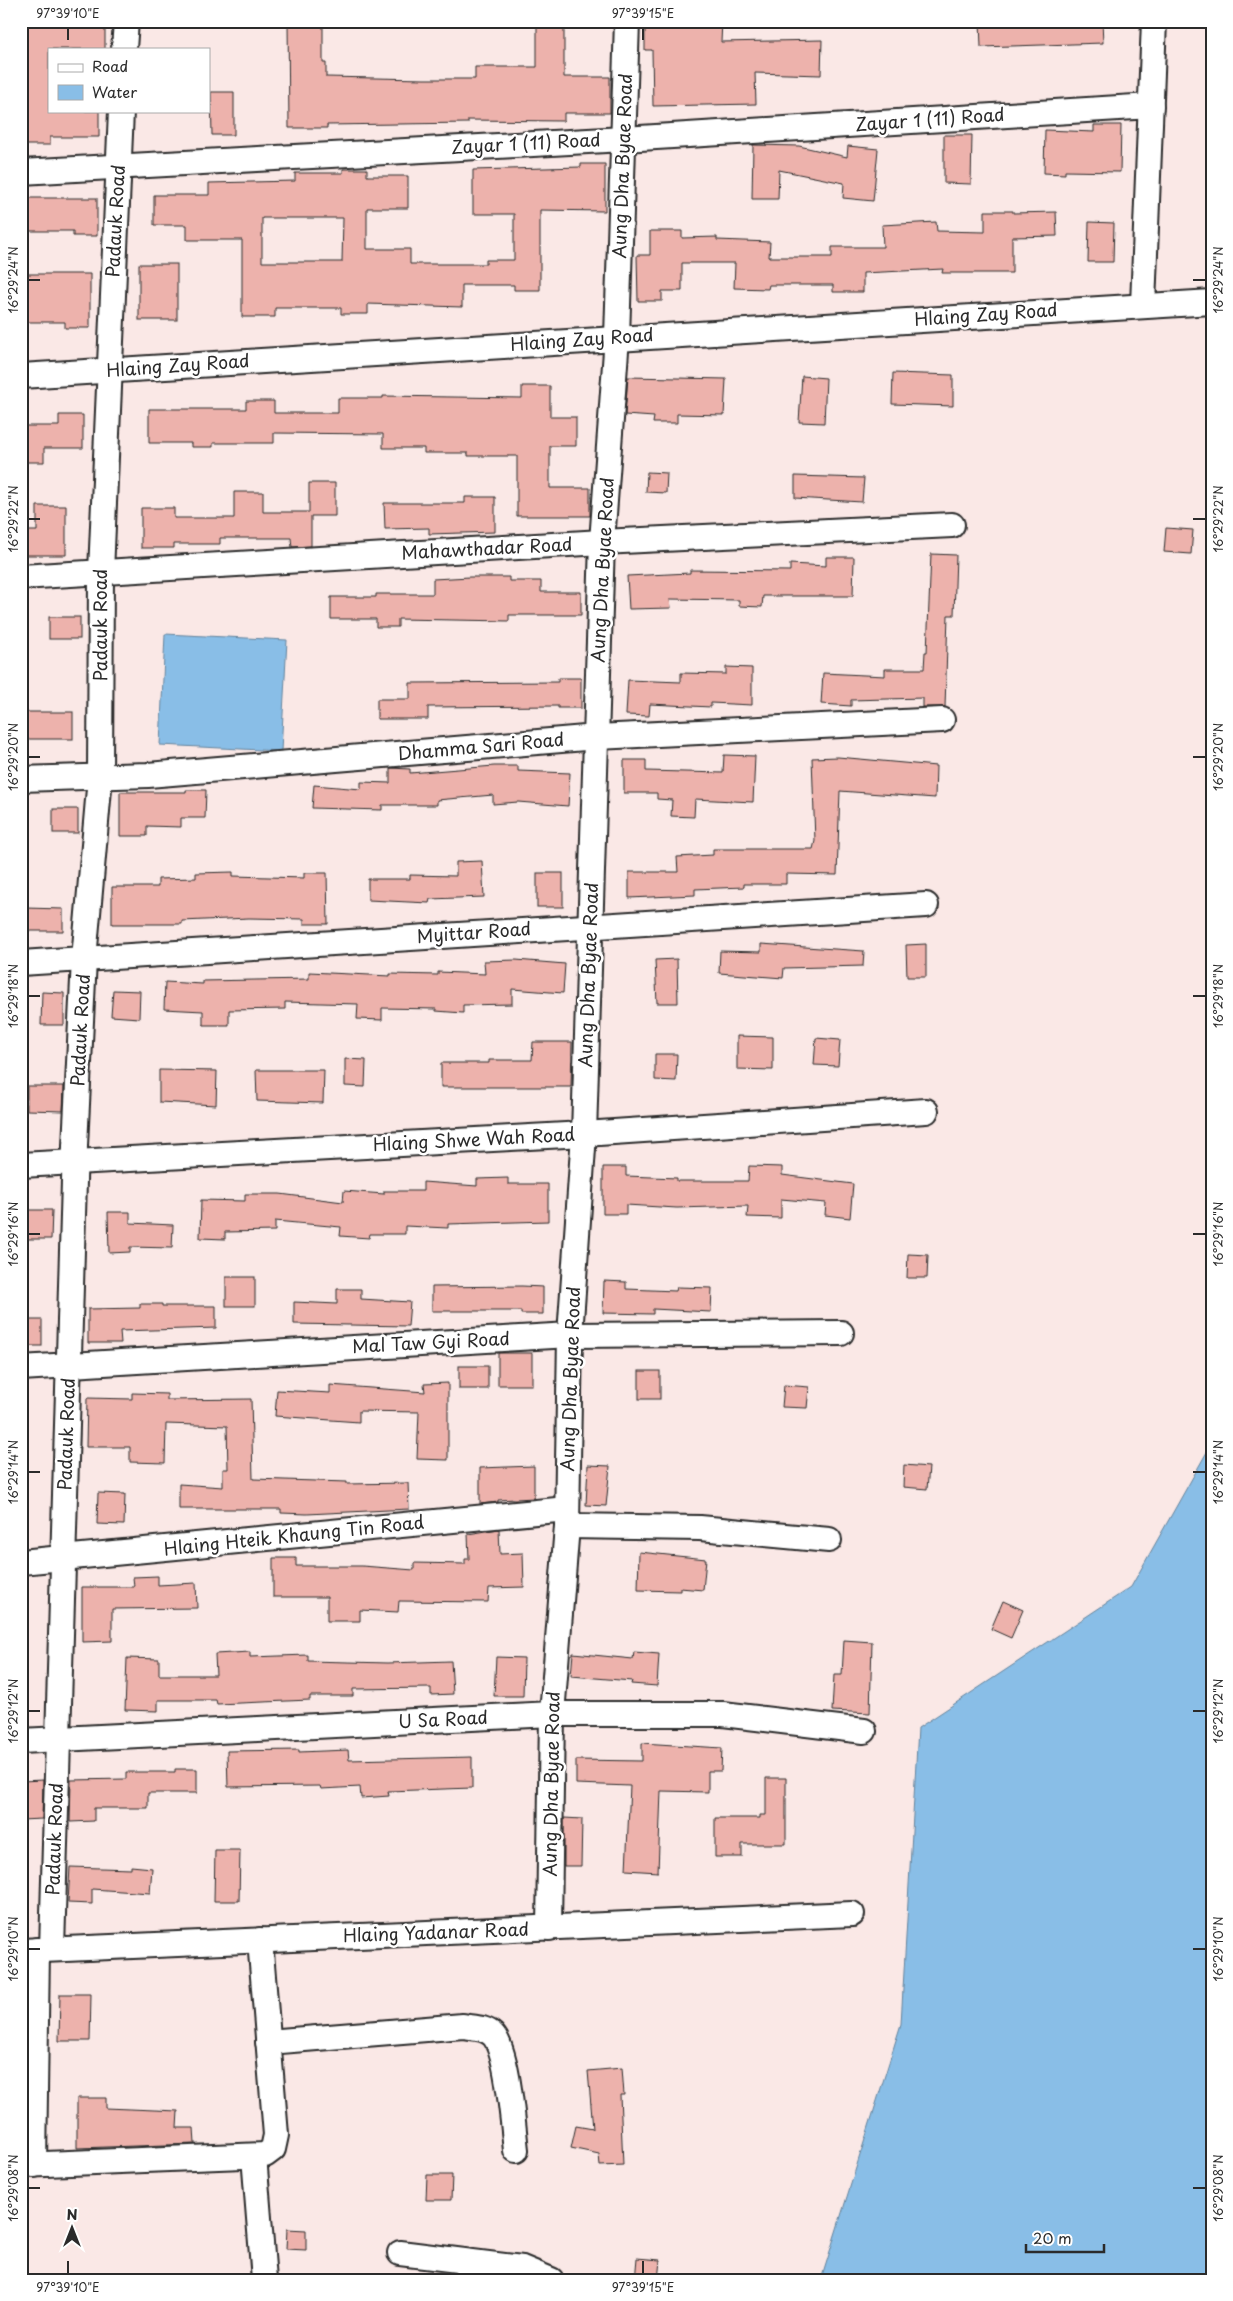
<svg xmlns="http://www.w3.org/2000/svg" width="1233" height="2301" viewBox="0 0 1233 2301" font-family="'Playpen Sans',sans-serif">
<rect width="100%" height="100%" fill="#fae8e6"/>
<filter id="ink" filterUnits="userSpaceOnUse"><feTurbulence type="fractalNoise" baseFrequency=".02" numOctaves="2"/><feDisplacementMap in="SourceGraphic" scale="10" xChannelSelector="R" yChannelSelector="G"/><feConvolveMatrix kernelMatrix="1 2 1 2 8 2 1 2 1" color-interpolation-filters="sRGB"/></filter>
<g filter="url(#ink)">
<!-- water -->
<g fill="#89bee7" stroke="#63839c">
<polygon points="165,634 287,640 281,751 160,745"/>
<polygon points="1212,1443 1212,2280 821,2280 901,2024 918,1728 1131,1587"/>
</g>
<!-- building -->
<g fill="#edb2ac" stroke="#2b2b2b" fill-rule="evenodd">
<polygon points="21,21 105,21 105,49 49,49 49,111 99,111 99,137 50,137 50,145 24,145"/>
<polygon points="288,21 323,21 323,63 326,63 326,77 424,79 475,79 475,67 537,67 537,21 564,21 564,77 610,77 610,113 564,113 564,121 468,120 468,123 327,125 327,128 289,128"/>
<polygon points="645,21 722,21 721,42 822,40 821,75 755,73 756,104 653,106 652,50 645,50"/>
<polygon points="980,21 1102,21 1103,43 981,47"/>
<polygon points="211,92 234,92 234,135 212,135"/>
<polygon points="1094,125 1121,125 1120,172 1065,171 1065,174 1044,173 1045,130 1094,132"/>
<polygon points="944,135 972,135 971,184 944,183"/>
<polygon points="753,145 799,146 847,157 848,146 878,149 873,201 843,198 844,183 779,170 778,199 752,199"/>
<path d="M 581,164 L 605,164 L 605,211 L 540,210 L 540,290 L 514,290 L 514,285 L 462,285 L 462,307 L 368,304 L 368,314 L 341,314 L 341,308 L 275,308 L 275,317 L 242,317 L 242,240 L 187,240 L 187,225 L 154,225 L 154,195 L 209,195 L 209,183 L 295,181 L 295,173 L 343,173 L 343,169 L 367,169 L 367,176 L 408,176 L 408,208 L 367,208 L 367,249 L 410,249 L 410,264 L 486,264 L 486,260 L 514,260 L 514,214 L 473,214 L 473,170 L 581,167 ZM 262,218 L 343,218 L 342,262 L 262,262 Z"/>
<polygon points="21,198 97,198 97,236 73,236 73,231 21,231"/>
<polygon points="985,211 1013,211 1013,213 1056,212 1057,236 1012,237 1012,273 942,273 943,269 863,273 863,292 833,292 833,285 769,285 768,289 734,288 735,263 682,263 682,291 662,291 662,301 638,301 637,255 650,255 650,231 682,231 682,238 717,237 717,240 770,242 769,257 832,257 832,247 883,247 882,225 936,222 937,231 985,232"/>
<polygon points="1089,222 1114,223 1113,262 1088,262"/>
<rect x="139" y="264" width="38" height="56"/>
<polygon points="21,274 90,274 90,328 65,328 65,322 21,322"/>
<polygon points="893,373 953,375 953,406 892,404"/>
<polygon points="802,376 826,378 824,423 799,422"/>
<polygon points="628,377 726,379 724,415 677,414 677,423 653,423 654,417 625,415"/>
<polygon points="522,386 550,386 550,417 576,417 576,446 550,446 550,488 590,488 590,516 517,516 517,456 468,456 468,453 424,453 424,448 383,448 383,434 274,433 274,443 213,443 213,447 191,447 191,443 149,443 149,409 246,409 246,401 274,401 274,413 338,413 338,398 383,398 383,396 522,398"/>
<polygon points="59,415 83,415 83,448 44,448 44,462 21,462 21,426 59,426"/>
<polygon points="647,472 667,473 666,493 646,492"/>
<polygon points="795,476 864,478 862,502 795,498"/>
<polygon points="309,483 335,483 335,516 311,516 311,546 292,547 291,538 220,538 220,544 174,544 174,548 141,548 141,508 174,508 174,518 234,518 234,492 263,492 263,512 309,512"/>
<polygon points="465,497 495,497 495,532 429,534 429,528 385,529 384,503 465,503"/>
<polygon points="37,506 66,506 66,555 21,555 21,531 37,531"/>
<polygon points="1166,528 1193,530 1191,554 1164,552"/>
<polygon points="931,554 956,555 954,615 948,615 945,707 923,707 923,698 851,700 851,706 821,704 823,673 885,676 885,669 924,669 925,652 927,652"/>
<polygon points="826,557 854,557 853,596 763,596 762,607 739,606 739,600 670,599 671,608 629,609 627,576 690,573 690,570 790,571 790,564 826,566"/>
<polygon points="470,577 509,577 509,581 541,581 541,592 581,592 581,615 509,615 509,621 398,619 398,627 376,627 376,619 331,619 331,597 376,597 376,594 433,594 433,579"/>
<rect x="49" y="617" width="31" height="22"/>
<polygon points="726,667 752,668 752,705 711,703 711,707 650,704 649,716 626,715 628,680 681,682 681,673 726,674"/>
<polygon points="558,678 581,678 581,708 558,708 558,706 428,707 428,719 377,719 377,699 410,699 410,683 558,682"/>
<rect x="21" y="712" width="52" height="27"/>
<polygon points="724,755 755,756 753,802 695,799 694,817 671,816 672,800 657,799 657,793 624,793 624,760 646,760 646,771 723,773"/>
<polygon points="838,757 936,766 935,798 840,791 837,875 786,874 786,884 744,884 744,887 695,889 695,895 629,898 629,872 678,872 677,857 713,855 713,849 813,849 815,841 812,758"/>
<polygon points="494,766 518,766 518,771 570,773 568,806 518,802 493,804 493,795 437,800 437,805 382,805 382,810 312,808 314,785 361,789 361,782 390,783 390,768 410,769 410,773"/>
<polygon points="186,790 206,790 205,818 181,818 181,827 147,826 147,836 120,836 120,792 186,792"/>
<rect x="53" y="809" width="25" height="24"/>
<polygon points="482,861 484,897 430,899 429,903 368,900 368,879 410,879 410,875 456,876 456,862"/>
<polygon points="233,872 233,876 304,878 304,873 327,873 328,924 304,924 304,919 249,918 182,921 182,924 112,924 112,887 158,887 158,879 196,878 196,873"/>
<rect x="537" y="873" width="26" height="34"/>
<polygon points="25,908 63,909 63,931 24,931"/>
<polygon points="761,944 864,951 863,966 784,968 783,978 719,973 720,951 761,952"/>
<polygon points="926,944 926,977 907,977 906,945"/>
<polygon points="677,959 678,1003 657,1003 655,960"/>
<polygon points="516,960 565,964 563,993 512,989 512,1004 463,1005 463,1013 436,1011 436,1009 382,1008 382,1020 357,1019 358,1004 285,1002 285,1009 229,1010 229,1025 203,1025 203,1011 164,1009 165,982 203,984 203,981 309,979 309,972 390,976 390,974 438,975 438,972 485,974 484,961"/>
<polygon points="113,990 140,991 139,1018 111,1016"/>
<polygon points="42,992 64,993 64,1025 41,1025"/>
<polygon points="737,1036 773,1037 773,1070 737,1069"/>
<polygon points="816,1038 840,1040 838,1066 814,1065"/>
<polygon points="533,1042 572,1042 571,1087 441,1087 441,1063 489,1063 489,1060 532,1060"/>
<polygon points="655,1054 677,1054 676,1081 655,1080"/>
<polygon points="345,1059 366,1060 365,1087 345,1086"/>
<polygon points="159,1070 217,1071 216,1105 159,1102"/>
<polygon points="256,1070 324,1070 323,1103 257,1101"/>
<polygon points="27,1086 64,1086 63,1111 27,1110"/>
<polygon points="749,1166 782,1167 782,1175 853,1184 850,1218 825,1215 826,1203 781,1199 781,1218 747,1217 748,1206 677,1208 626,1205 626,1214 603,1214 603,1167 626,1167 626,1176 677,1178 677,1181 748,1181"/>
<polygon points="508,1178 508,1184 548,1184 548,1221 448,1224 448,1228 405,1226 405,1234 370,1234 369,1238 340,1236 341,1227 275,1221 275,1231 225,1232 225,1239 200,1238 201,1200 245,1201 245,1194 280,1194 343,1202 344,1191 384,1194 384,1191 423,1191 423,1182 477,1186 477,1179"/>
<polygon points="25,1210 52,1210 51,1239 25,1239"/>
<polygon points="108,1212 130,1212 130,1223 173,1225 172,1248 130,1247 130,1252 109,1253"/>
<polygon points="908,1254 928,1255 927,1278 907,1278"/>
<rect x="226" y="1277" width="29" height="29"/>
<polygon points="604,1281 626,1282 626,1289 676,1291 677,1287 712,1288 711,1312 653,1309 653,1314 603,1313"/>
<polygon points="522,1286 543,1287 543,1314 521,1314 521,1311 432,1311 432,1287"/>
<polygon points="337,1289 361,1289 361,1299 410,1302 408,1326 294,1324 294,1302 337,1304"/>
<polygon points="140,1304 162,1304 162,1306 216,1306 216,1328 120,1331 121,1343 88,1343 88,1309 140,1308"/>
<rect x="22" y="1320" width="20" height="26"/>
<rect x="498" y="1353" width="34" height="32"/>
<rect x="459" y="1366" width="29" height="23"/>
<rect x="639" y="1371" width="21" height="28"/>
<polygon points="448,1383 448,1460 417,1459 419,1412 359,1411 359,1422 275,1416 277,1390 330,1393 330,1385 425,1392 424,1384"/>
<polygon points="784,1385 809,1387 807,1408 782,1407"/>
<polygon points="132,1393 167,1394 167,1400 251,1399 253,1479 347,1482 347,1484 408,1483 409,1509 307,1514 281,1513 281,1509 179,1509 179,1484 223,1487 223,1469 228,1469 227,1426 166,1424 165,1463 130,1462 130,1447 86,1447 87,1398 132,1399"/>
<polygon points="588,1465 610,1466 606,1506 586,1505"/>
<polygon points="904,1465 929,1467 927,1489 903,1487"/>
<polygon points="534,1466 534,1498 498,1500 498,1502 480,1504 480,1468"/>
<polygon points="98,1493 125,1494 124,1525 97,1524"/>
<polygon points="499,1529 500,1554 523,1553 524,1587 489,1588 488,1602 399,1601 398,1612 360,1610 360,1621 327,1621 327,1597 273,1597 273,1558 296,1558 296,1566 362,1566 414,1570 414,1563 465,1564 465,1559 469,1559 468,1534"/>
<polygon points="639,1552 706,1559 703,1590 680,1588 680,1591 638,1590"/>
<polygon points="158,1576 158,1585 196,1583 197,1608 112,1609 112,1641 82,1642 82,1587 134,1587 133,1577"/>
<polygon points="1003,1601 1023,1610 1011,1638 991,1629"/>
<polygon points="844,1640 872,1642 870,1713 832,1711 834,1675 842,1675"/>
<polygon points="250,1652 250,1657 308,1655 308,1661 388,1663 451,1661 453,1694 431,1695 431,1688 353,1689 353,1696 310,1696 310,1700 217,1704 216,1700 158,1700 158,1711 125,1710 127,1658 159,1659 159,1675 216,1675 215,1654"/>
<polygon points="634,1652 659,1654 657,1686 631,1684 632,1681 571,1676 573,1653 633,1659"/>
<polygon points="496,1657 524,1658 523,1696 494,1696"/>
<polygon points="642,1743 722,1748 721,1771 708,1771 708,1792 661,1791 658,1872 626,1870 630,1786 576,1784 576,1760 642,1761"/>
<polygon points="299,1750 299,1752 348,1750 349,1760 472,1757 472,1788 388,1791 389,1796 361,1798 360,1787 321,1789 320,1786 228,1787 227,1751"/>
<polygon points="175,1769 197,1769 197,1793 148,1793 148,1808 94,1808 94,1821 70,1822 71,1780 126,1779 126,1772 175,1772"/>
<polygon points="766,1778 786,1778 786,1844 742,1844 742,1857 715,1857 715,1818 760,1818 760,1815 766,1815"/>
<polygon points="43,1780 42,1819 21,1820 21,1781"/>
<polygon points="564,1818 582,1819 581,1866 564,1866"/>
<polygon points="215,1850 240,1850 239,1901 214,1901"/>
<polygon points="131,1866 152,1868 150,1893 92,1889 92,1904 68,1903 70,1867 131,1869"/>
<polygon points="60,1994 91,1994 90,2041 59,2041"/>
<polygon points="622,2068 624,2095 620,2095 623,2165 600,2166 599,2154 571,2148 576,2126 593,2129 588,2071"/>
<polygon points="77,2098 106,2098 106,2108 178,2111 177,2128 194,2128 195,2144 77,2148"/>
<polygon points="427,2175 452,2175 451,2200 426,2200"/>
<polygon points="287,2229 306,2230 306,2250 286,2249"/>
<polygon points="637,2258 660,2260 658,2280 635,2280"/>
</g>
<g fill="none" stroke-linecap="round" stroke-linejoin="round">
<!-- minor casing -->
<g stroke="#2b2b2b" stroke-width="28">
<g id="minor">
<polyline points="124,49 126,21"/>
<polyline points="21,172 624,139 1151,106"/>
<polyline points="1143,305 1154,21"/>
<polyline points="21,376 1212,302"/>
<polyline points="21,577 602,542 952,525"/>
<polyline points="21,779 148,775 597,737 942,720"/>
<polyline points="21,963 926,905"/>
<polyline points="21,1165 584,1134 926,1111"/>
<polyline points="21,1368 570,1335 841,1333"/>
<polyline points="567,1526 700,1528 829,1540"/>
<polyline points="21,1562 567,1509"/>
<polyline points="21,1741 552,1714 723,1714 864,1731"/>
<polyline points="549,1928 552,1714 567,1526 570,1335 584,1134 602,542 617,337 627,21"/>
<polyline points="52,1949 75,1146 84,959 100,777 101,572 121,111"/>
<polyline points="21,1951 852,1914"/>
<path d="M 268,2042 L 463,2026 C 474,2028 485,2027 493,2035 C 508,2051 513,2125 516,2150"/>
<polyline points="254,2156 264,2280"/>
<polyline points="21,2165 265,2155 273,2149 276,2135 260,1940"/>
<polyline points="34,2165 37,1950"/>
<polyline points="400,2253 522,2268 551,2280"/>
</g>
</g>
<!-- minor -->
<use href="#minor" stroke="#fff" stroke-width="24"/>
</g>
</g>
<!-- ticks -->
<path fill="none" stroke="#2b2b2b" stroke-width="2" d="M 68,28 L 68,40M 643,28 L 643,40M 28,280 L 40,280M 1193,280 L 1206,280M 28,519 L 40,519M 1193,519 L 1206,519M 28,757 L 40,757M 1193,757 L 1206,757M 28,996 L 40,996M 1193,996 L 1206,996M 28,1234 L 40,1234M 1193,1234 L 1206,1234M 28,1472 L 40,1472M 1193,1472 L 1206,1472M 28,1711 L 40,1711M 1193,1711 L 1206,1711M 28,1949 L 40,1949M 1193,1949 L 1206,1949M 28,2188 L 40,2188M 1193,2188 L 1206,2188M 68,2261 L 68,2274M 643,2261 L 643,2274"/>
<g text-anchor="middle" stroke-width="5" stroke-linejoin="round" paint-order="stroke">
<!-- street labels -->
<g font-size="18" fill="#2b2b2b" stroke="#fff">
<text transform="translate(930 120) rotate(-4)" y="6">Zayar 1 (11) Road</text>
<text transform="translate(526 144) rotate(-3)" y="6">Zayar 1 (11) Road</text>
<text transform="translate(623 166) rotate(-88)" y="6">Aung Dha Byae Road</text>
<text transform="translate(116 221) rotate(-87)" y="6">Padauk Road</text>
<text transform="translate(986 315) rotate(-4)" y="6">Hlaing Zay Road</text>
<text transform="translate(582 340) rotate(-4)" y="6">Hlaing Zay Road</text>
<text transform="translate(178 366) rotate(-4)" y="6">Hlaing Zay Road</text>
<text transform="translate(487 549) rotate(-3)" y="6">Mahawthadar Road</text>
<text transform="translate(603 570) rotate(-87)" y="6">Aung Dha Byae Road</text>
<text transform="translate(101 625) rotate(-90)" y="6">Padauk Road</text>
<text transform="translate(481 747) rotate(-5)" y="6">Dhamma Sari Road</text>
<text transform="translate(474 933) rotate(-4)" y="6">Myittar Road</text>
<text transform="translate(589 975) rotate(-88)" y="6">Aung Dha Byae Road</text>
<text transform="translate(81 1030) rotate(-87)" y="6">Padauk Road</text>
<text transform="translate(474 1140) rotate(-3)" y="6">Hlaing Shwe Wah Road</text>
<text transform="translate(431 1343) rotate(-3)" y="6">Mal Taw Gyi Road</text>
<text transform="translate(571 1379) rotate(-88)" y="6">Aung Dha Byae Road</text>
<text transform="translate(67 1434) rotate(-88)" y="6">Padauk Road</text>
<text transform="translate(294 1536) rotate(-6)" y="6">Hlaing Hteik Khaung Tin Road</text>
<text transform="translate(443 1720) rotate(-3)" y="6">U Sa Road</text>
<text transform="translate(552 1784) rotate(-89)" y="6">Aung Dha Byae Road</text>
<text transform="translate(55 1839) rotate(-88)" y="6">Padauk Road</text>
<text transform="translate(436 1933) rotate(-2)" y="6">Hlaing Yadanar Road</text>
</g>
</g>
<!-- margin -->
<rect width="1233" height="2301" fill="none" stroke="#fff" stroke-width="55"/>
<!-- legend -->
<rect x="48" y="48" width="162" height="65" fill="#ffffff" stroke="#aaaaaa"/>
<rect x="58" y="64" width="25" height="8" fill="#ffffff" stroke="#aaaaaa"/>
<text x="92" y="72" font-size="15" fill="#2b2b2b">Road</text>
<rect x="58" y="85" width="25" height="15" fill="#89bee7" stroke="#aaaaaa"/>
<text x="92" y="98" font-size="15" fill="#2b2b2b">Water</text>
<!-- north arrow -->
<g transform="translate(72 2228)" stroke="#ffffff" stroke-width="4" paint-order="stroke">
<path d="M0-4L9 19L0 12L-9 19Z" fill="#2b2b2b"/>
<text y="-8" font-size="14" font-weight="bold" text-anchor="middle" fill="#2b2b2b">N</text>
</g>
<!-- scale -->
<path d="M1026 2244v8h78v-8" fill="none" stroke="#2b2b2b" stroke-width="2.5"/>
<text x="1033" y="2244" font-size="15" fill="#2b2b2b" stroke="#ffffff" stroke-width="4" paint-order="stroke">20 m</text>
<rect x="28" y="28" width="1178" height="2246" fill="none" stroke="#2b2b2b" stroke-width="2"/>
<g font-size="12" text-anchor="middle" fill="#2b2b2b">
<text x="68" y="18">97°39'10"E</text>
<text x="643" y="18">97°39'15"E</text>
<text transform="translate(14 280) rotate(-90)" y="4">16°29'24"N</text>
<text transform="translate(1219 280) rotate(-90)" y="4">16°29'24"N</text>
<text transform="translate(14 519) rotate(-90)" y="4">16°29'22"N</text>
<text transform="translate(1219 519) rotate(-90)" y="4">16°29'22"N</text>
<text transform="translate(14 757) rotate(-90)" y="4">16°29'20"N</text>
<text transform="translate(1219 757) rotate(-90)" y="4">16°29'20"N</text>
<text transform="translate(14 996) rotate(-90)" y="4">16°29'18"N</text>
<text transform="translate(1219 996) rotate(-90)" y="4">16°29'18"N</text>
<text transform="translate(14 1234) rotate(-90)" y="4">16°29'16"N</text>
<text transform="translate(1219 1234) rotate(-90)" y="4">16°29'16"N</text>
<text transform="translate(14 1472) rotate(-90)" y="4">16°29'14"N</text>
<text transform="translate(1219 1472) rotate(-90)" y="4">16°29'14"N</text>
<text transform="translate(14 1711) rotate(-90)" y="4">16°29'12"N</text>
<text transform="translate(1219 1711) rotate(-90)" y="4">16°29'12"N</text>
<text transform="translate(14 1949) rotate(-90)" y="4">16°29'10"N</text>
<text transform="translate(1219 1949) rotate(-90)" y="4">16°29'10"N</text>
<text transform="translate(14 2188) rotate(-90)" y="4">16°29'08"N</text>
<text transform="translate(1219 2188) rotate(-90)" y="4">16°29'08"N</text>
<text x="68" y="2292">97°39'10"E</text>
<text x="643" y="2292">97°39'15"E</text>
</g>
</svg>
